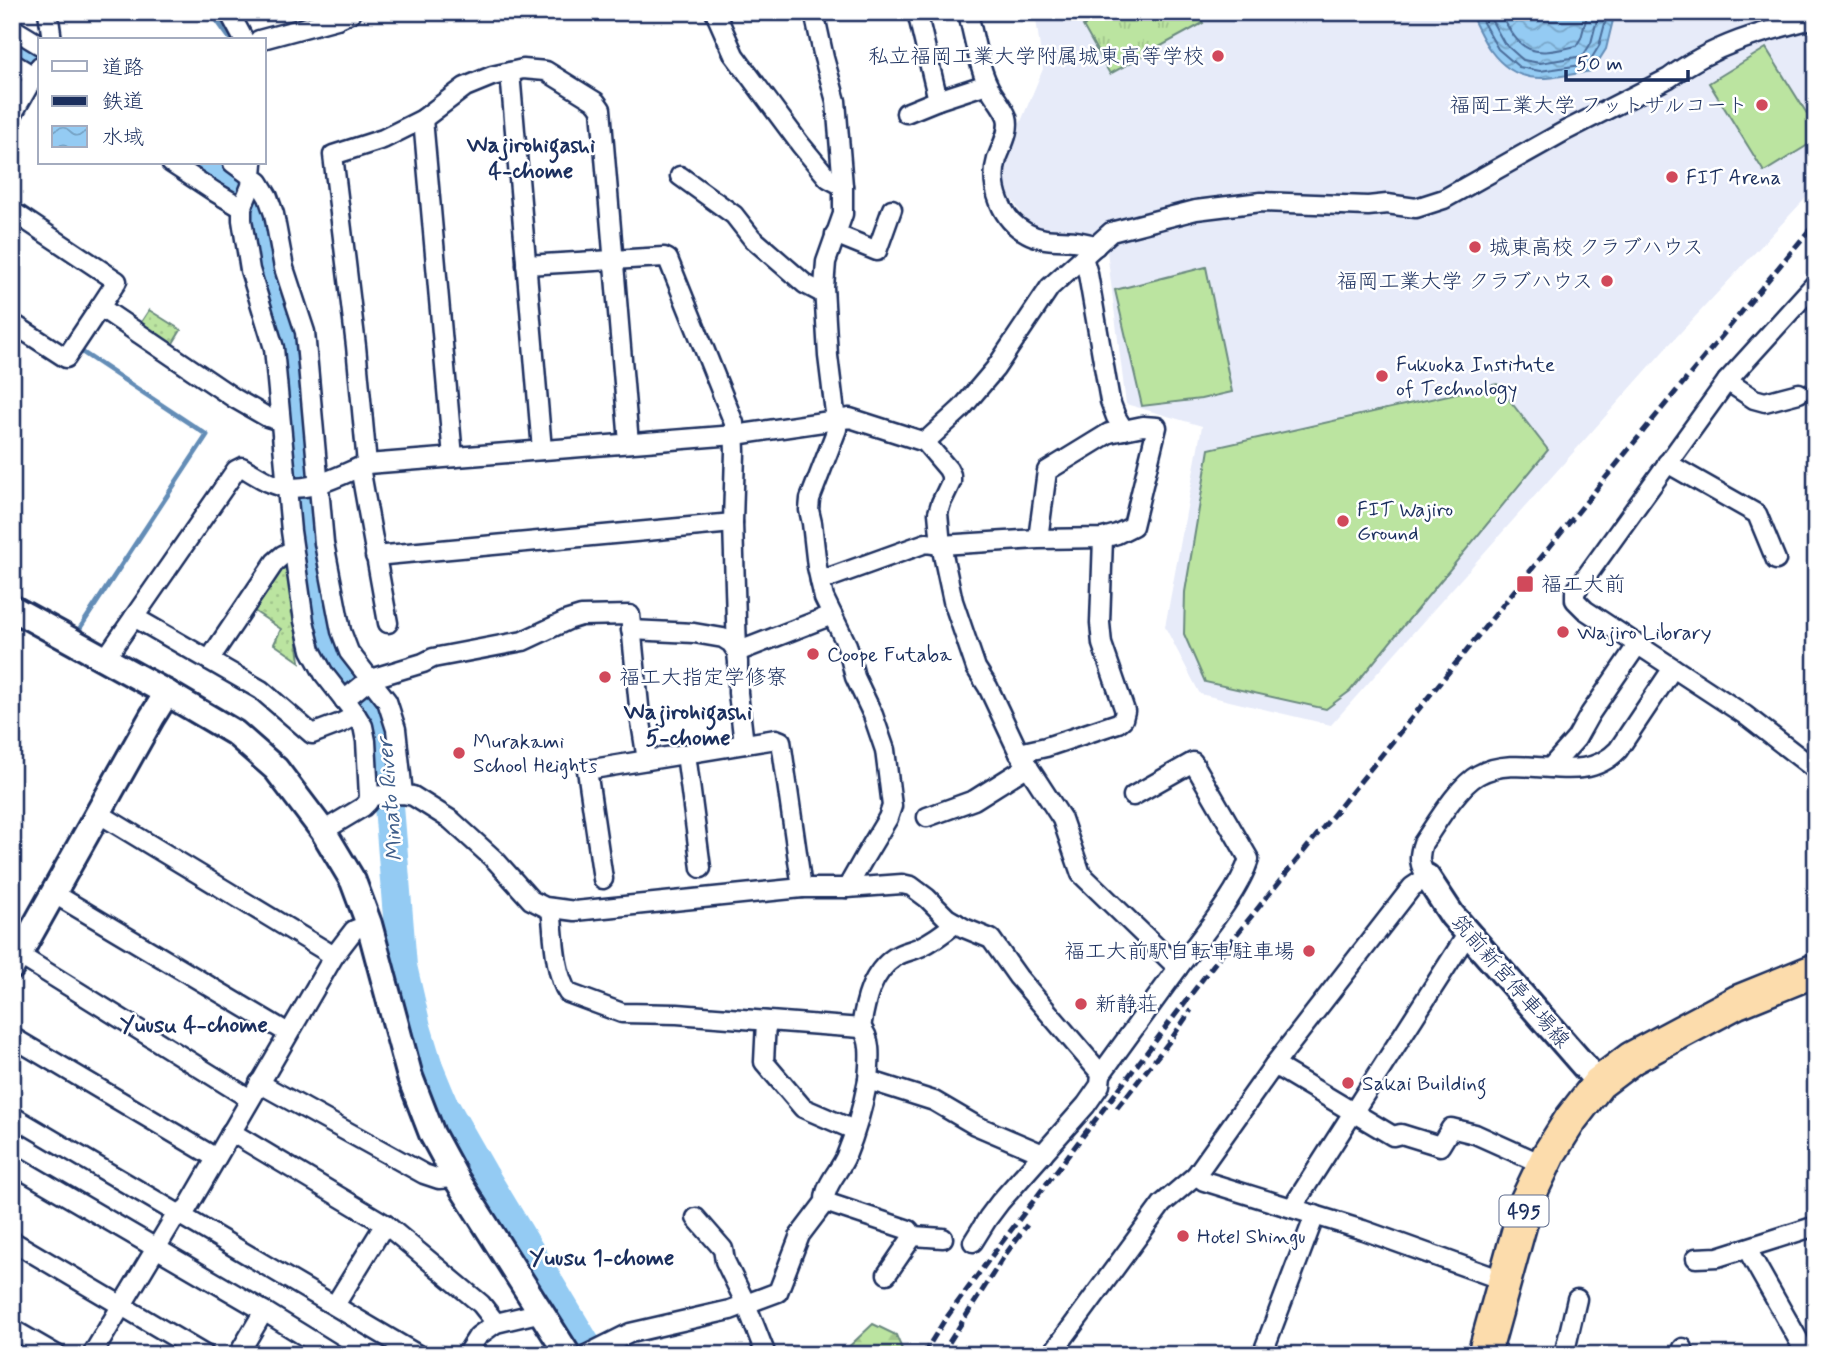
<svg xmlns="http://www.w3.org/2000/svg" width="1828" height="1367" viewBox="0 0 1828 1367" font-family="Mynerve,'Klee One',sans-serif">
<defs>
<pattern id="grass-tufts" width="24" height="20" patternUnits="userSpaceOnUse" patternTransform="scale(1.75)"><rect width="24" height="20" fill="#bbe4a0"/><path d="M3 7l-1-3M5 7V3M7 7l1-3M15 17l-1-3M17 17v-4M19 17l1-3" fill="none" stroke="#a0c48c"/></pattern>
<pattern id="forest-firs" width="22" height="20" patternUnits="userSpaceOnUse" patternTransform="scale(1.75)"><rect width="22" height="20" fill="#bbe4a0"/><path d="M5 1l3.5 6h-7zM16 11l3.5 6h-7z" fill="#a0c48c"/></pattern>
<pattern id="park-dots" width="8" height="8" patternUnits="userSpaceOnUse" patternTransform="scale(1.75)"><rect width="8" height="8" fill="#bbe4a0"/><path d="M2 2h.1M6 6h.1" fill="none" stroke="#a0c48c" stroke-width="1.8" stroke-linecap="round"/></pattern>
<pattern id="water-waves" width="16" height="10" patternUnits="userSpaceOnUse" patternTransform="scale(1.75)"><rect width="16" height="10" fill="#94cbf3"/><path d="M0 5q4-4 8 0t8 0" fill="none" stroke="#78a5c8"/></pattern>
</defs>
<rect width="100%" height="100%" fill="#fff"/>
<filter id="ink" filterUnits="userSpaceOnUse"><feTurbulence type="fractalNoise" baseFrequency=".0143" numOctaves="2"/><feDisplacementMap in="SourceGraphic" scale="14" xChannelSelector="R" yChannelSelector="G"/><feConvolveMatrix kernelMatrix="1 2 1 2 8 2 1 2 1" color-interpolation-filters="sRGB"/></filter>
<g filter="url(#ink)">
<!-- built -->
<polygon fill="#e7ebf9" points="1035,12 1802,12 1816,87 1816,187 1667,347 1331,725 1200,694 1165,627 1202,426 1126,404 1107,251 1093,234 1034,232 1003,186 1012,143 1043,69"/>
<!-- grass -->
<polygon fill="url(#grass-tufts)" stroke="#6b8a7f" stroke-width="2" points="1109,12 1197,12 1203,23 1110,74 1083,26"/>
<!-- forest -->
<polygon fill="url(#forest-firs)" stroke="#6b8a7f" stroke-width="2" points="873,1324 896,1335 902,1349 900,1355 840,1355"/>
<!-- park -->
<g fill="url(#park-dots)" stroke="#6b8a7f" stroke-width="2">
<polygon points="149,310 181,330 170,348 138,327"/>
<polygon points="280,562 289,568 300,662 274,644 281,629 251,609"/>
</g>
<!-- pitch -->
<g fill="#bbe4a0" stroke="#6b8a7f" stroke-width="2">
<polygon points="1766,48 1816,128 1816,140 1764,172 1709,83"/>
<polygon points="1206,267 1232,392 1201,399 1142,406 1115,290"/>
<polygon points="1497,384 1548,450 1350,691 1326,709 1205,682 1184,634 1185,592 1209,449"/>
</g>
<!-- water -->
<path fill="url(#water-waves)" stroke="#648db7" stroke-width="2" d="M 1469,12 L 1615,12 L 1606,49 L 1592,71 C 1552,77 1520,90 1491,51 C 1482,40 1477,25 1469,12 Z"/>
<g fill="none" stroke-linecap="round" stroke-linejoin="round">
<!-- shore -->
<g stroke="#4b6d9a" stroke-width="2">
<polyline points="1477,12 1498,49 1519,67 1540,71 1588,64 1599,46 1608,12"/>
<polyline points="1487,12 1504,43 1523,60 1540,63 1583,56 1591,43 1599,12"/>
<path d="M 1500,12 C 1521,54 1531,57 1576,46 L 1581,38 L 1588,12"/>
</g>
<!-- stream -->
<g stroke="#648db7" stroke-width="5">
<polyline points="211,12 231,40"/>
<polyline points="229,179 235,168"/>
<polyline points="78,631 207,435 79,350"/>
</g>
<!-- river -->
<g stroke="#94cbf3" stroke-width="30">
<polyline points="12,41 40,59"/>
<polyline points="204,163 229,179 259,208 272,268 291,336 311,541 328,639 382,720 402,966 416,1027 429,1070 443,1104 483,1174 592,1355"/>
</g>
<!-- street casing -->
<g stroke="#1b2f5e" stroke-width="23">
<g id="street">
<polyline points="48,12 52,40"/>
<polyline points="229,12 244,40"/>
<polyline points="715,12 734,55 800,144 828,178 843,186"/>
<polyline points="814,12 824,58 836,101 843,186 843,214 826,262 824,287 828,356 837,429 810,499 809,510 812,523 817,567 824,598 847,645 855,677 873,715 885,750 892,806 888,818 864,858 847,888"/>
<polyline points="917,12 938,100"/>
<path d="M 969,12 L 970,22 C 975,42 979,67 988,85 C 993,96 1003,106 1007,117 C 1011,131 1001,147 997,159 C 989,186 1001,220 1027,233 C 1048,245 1074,236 1096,246"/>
<polyline points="12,28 40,45"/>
<polyline points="259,40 337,19 352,12"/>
<polyline points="12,63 40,80"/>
<polyline points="510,72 542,450"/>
<polyline points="906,113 938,100 987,84"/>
<polyline points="12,115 40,66"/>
<polyline points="423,119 453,457"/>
<polyline points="171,163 215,192 242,208"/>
<polyline points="233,163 259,182 268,197 274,214 284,268 305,332 324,543 341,631 349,652 387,701 396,729 403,794"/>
<polyline points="253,163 251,186 242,208 242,220 250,270 274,348 291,531 304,621 311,650 324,674 356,715 363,726 366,741 369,796 368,802 363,807 323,831"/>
<polyline points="680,176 734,215 752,238 805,284 824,294"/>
<polyline points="12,211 117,281 100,307"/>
<polyline points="835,234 877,251 892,209"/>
<polyline points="1083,257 1088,274 1110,401 1116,417 1124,430"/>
<polyline points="526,265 664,257 668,259 734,423 735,452 733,523 737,652 832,615"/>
<polyline points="1816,283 1727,381 1575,592 1575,600 1585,610 1745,715 1816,770"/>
<polyline points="12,323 66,358 100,307 234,398 267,417 280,421"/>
<polyline points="1727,381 1754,399 1765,402 1799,393"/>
<path d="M 925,442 L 961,409 L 995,369 L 1050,287 L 1111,232 L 1196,210 L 1261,202 L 1368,206 L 1387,204 L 1416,208 L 1444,199 L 1565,131 L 1669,78 C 1712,45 1764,31 1816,18"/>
<polyline points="1667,463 1757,514 1776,560"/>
<polyline points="367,464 356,346 333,155 383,139 423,119 465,87 492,76 523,69 546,71 596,102 601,109 629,443"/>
<polyline points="360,467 388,623"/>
<polyline points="375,556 733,523"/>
<polyline points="820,581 926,543 941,545 1038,539 1103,538 1117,534 1133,526 1157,427 1143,426 1109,433 1047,471 1038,539"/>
<polyline points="134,617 261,690 312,734 341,723 356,715"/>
<polyline points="631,630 694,633 723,638 731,643 737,652 738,662 738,693 744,744"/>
<path d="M 105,659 L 236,470 L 242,467 C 251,472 261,479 271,483 C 305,497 335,477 367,464 L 735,435 L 850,418 L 925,442 L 948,469 L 951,475 L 951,482 L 941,503 L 938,513 L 941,545 L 953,601 L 976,668 L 988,687 L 1019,753 L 1062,819 L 1081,874 L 1178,968 L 1101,1074"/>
<polyline points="209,660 275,562 283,555 293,550"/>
<polyline points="344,700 370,679 423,663 433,658 523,641 568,620 581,616 630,615 640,716 647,760"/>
<polyline points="1019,753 1046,747 1118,723 1123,719 1125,711 1102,644 1100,623 1103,538"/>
<polyline points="686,754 701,868"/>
<polyline points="1551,767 1576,739 1590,714 1638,644"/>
<polyline points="369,796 403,794 413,796 451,820 496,861 531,900 545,907 575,911 802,888 847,888 902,884 911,886 927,898 947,918 964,928 991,939 1018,977 1101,1074 1100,1085 1086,1105 1000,1202 988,1218 973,1242"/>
<path d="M 1133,796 L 1193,762 L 1249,859 C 1238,894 1200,938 1178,968"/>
<polyline points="98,813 334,956"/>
<polyline points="927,817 974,800 1028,766"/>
<polyline points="603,879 587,770 776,739 781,741 802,888"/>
<polyline points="53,893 288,1033"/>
<path d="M 551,908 C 554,933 554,973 568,993 L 622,1013 L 677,1014 L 861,1028 C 873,1039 869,1064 868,1080 L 934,1101 L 975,1125 L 1043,1154"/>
<polyline points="19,955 250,1099"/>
<polyline points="766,1021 764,1062 803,1108 854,1130"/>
<path d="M 861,1028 C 865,1002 871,973 895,957 C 902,952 912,951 920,947 C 933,941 945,932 956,923"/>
<polyline points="12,1037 216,1158"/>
<polyline points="1274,1065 1393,1136 1401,1134 1440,1146 1451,1128 1475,1134 1544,1165"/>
<polyline points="259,1083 424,1174 439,1179 456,1178"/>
<polyline points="12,1116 418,1355"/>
<polyline points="231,1132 385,1224 481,1304 496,1323"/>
<polyline points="12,1164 264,1311 335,1355"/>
<polyline points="1196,1175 1204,1181 1363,1230 1505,1281"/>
<polyline points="825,1202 909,1230 913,1236 887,1274"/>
<polyline points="1292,1208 1468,933"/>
<polyline points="696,1218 723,1249 725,1261 746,1304 766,1355"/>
<polyline points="913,1236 943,1238"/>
<polyline points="12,1241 205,1355"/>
<polyline points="1747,1249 1807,1355"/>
<polyline points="1696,1258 1718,1257 1816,1226"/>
<polyline points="335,1305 385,1224"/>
<polyline points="12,1329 57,1355"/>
<polyline points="92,1355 173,1220 188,1207 334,956 354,930 369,924"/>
<polyline points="238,1355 264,1311"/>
<polyline points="466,1355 478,1336 496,1323 542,1312"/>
<path d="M 586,1355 L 630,1333 L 730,1310 L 778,1292 L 800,1235 L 825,1202 C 824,1185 840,1171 846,1156 C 856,1132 863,1105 868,1080"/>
<path d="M 1051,1355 L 1162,1204 L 1196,1175 L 1274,1065 L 1412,887 L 1427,877 C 1419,865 1418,857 1423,843 C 1436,824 1458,786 1478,775 C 1524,750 1580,790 1618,750 L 1673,668"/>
<polyline points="1262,1355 1315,1215"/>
<polyline points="1564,1355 1577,1299"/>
<polyline points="1681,1355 1683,1348"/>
</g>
</g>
<!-- secondary casing -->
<g stroke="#1b2f5e" stroke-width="30">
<g id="secondary">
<polyline points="12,608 167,693 235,733 276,769 323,831 353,881 369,924 410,1077 432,1134 456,1178 568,1355"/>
<polyline points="1427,877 1452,915 1599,1083"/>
<polyline points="12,967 152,717 167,693"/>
</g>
</g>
<!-- highway casing -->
<g stroke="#1b2f5e" stroke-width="37">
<polyline id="highway" points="1484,1355 1527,1200 1549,1154 1571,1119 1599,1083 1632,1058 1737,1002 1816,970"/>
</g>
<!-- street -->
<use href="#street" stroke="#fff" stroke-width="18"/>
<!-- secondary -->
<use href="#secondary" stroke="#fff" stroke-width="24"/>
<!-- highway -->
<use href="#highway" stroke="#fcdcac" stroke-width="32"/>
<!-- rail -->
<g stroke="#1b2f5e" stroke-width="5" stroke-dasharray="10 5" stroke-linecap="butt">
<polyline points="1117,1108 1172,1038 1191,1010"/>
<polyline points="923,1355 944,1321 996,1250 1237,934 1645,429 1816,222"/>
<polyline points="941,1355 1005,1255 1027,1225"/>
</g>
</g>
</g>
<!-- markers -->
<g fill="#d1495b" stroke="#fff" stroke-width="2.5">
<circle cx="1218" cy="56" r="7"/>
<circle cx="1762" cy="105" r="7"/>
<circle cx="1672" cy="177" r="7"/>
<circle cx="1475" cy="247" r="7"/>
<circle cx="1607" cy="281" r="7"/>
<circle cx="1382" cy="376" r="7"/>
<circle cx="1343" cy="521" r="7"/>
<rect x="1516" y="575" width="18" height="18" rx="3.5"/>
<circle cx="1563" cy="632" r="7"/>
<circle cx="813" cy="654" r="7"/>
<circle cx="605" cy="677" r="7"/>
<circle cx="459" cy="753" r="7"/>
<circle cx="1309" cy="951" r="7"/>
<circle cx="1081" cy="1004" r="7"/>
<circle cx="1348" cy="1083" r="7"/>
<circle cx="1183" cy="1236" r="7"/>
</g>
<g text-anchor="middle" stroke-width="5" stroke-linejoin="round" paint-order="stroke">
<!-- shield labels -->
<rect fill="#fff" stroke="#5f6d8e" stroke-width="2" x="1499.5" y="1195.5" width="49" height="31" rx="5"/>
<g font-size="19" font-weight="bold" fill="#1b2f5e">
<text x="1524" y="1218">495</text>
</g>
<!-- poi labels -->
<g font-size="21" fill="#1b2f5e" stroke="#fff" text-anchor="start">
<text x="1204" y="63" text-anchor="end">私立福岡工業大学附属城東高等学校</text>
<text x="1748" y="112" text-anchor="end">福岡工業大学 フットサルコート</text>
<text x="1686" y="184">FIT Arena</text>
<text x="1489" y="254">城東高校 クラブハウス</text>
<text x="1593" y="288" text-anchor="end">福岡工業大学 クラブハウス</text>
<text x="1396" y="371">Fukuoka Institute<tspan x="1396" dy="24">of Technology</tspan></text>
<text x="1357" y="516">FIT Wajiro<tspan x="1357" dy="24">Ground</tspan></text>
<text x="1541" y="591">福工大前</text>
<text x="1577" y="639">Wajiro Library</text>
<text x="827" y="661">Coope Futaba</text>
<text x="619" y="684">福工大指定学修寮</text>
<text x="473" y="748">Murakami<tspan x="473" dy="24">School Heights</tspan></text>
<text x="1295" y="958" text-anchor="end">福工大前駅自転車駐車場</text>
<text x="1095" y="1011">新静荘</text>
<text x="1362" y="1090">Sakai Building</text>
<text x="1197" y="1243">Hotel Shingu</text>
</g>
<!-- street labels -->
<g font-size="21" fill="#1b2f5e" stroke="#fff">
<text transform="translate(1511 981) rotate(49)" y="7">筑前新宮停車場線</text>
</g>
<!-- neighbourhood labels -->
<g font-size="23" font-weight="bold" fill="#1b2f5e" stroke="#fff">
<text x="531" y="152">Wajirohigashi<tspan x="531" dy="26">4-chome</tspan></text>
<text x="688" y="719">Wajirohigashi<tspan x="688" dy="26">5-chome</tspan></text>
<text x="194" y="1032">Yuusu 4-chome</text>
<text x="602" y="1265">Yuusu 1-chome</text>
</g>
<!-- water labels -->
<g font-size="23" font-style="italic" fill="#3f5e8b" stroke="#fff">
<text transform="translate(389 800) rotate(-95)" y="8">Minato River</text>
</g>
</g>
<!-- margin -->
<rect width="1828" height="1367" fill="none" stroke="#fff" stroke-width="42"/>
<rect x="21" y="21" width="1786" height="1325" fill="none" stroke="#1b2f5e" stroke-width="2.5" filter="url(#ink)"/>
<!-- legend -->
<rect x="38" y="38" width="228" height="126" fill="#ffffff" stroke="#a4acbf" stroke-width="2"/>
<rect x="52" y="61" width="35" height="10" fill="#ffffff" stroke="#a4acbf" stroke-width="2"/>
<text x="102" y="74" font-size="21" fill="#1b2f5e">道路</text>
<rect x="52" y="96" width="35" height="10" fill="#1b2f5e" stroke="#a4acbf" stroke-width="2"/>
<text x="102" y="108" font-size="21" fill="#1b2f5e">鉄道</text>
<rect x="52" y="126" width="35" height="21" fill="url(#water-waves)" stroke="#a4acbf" stroke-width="2"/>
<text x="102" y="144" font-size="21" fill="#1b2f5e">水域</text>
<!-- scale -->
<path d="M1566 70v10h122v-10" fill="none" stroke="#1b2f5e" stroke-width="3.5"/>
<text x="1576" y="70" font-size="21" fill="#1b2f5e" stroke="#ffffff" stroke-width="5" paint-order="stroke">50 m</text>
</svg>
